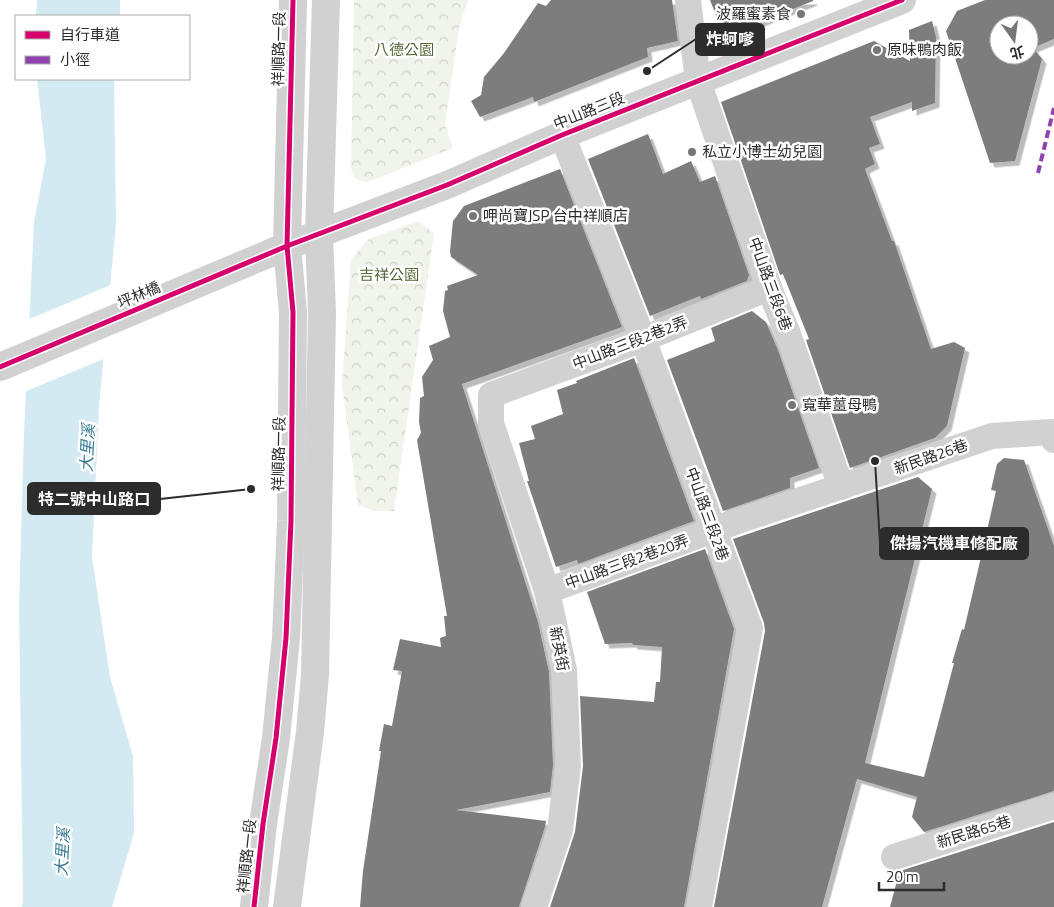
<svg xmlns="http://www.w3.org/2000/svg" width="1054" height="907" viewBox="0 0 1054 907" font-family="'Titillium Web','Noto Sans TC',sans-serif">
<defs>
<pattern id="forest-crowns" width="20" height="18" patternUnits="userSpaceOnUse" patternTransform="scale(1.25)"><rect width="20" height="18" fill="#f0f4ea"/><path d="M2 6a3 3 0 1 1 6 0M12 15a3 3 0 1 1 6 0" fill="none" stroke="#ced1c9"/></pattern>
<filter id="shadow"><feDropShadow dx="4.5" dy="4.5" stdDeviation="0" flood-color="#0004"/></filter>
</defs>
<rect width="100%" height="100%" fill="#fff"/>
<!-- forest -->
<g fill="url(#forest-crowns)">
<polygon points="354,0 468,0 459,28 445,125 453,148 368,182 359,181 353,176 351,168"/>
<polygon points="418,221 434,233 394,511 375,511 358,505 342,385 351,259 369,239"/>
</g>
<!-- water -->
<g fill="#d4eaf2">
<polygon points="37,0 120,0 120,16 36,16"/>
<polygon points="37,79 114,79 116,223 99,406 92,557 110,677 133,756 134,833 112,907 22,907 23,899 19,606 24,433 34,222 46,159"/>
</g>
<!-- pier -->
<polygon fill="#fff" points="113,284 106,358 24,392 27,320"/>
<!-- building -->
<g fill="#7d7d7d" fill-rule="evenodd" filter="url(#shadow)">
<polygon points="551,0 672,0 678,41 647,48 648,57 534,102 533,97 480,117 471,101 481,95 484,77 504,53 538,3 546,6"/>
<polygon points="710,0 813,0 813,1 724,36"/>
<path d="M 985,0 L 1054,0 L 1054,39 L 1033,48 L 1042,59 L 1015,161 L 990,163 L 946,31 L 957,11 ZM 999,25 L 1029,25 L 1029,55 L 999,55 Z"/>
<polygon points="932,21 936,37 935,103 912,111 912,102 870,117 880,144 869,148 875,164 865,169 892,241 894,241 931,349 954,342 965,348 947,426 935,438 850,468 806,340 809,339 783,274 780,275 721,102 874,41 910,61 909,30"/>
<polygon points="648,134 663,174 691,161 700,182 715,176 749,275 747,281 701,299 700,296 650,316 588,159"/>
<polygon points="560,169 622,327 462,384 538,622 549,672 553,765 550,792 456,810 546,821 545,827 519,907 360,907 363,871 381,751 379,751 384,724 392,726 402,671 393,670 400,639 441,647 440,638 446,636 444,616 447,616 417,440 421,433 419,422 420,398 424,396 422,377 433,360 429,346 450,337 443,311 445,291 448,290 447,286 478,275 451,257 450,251 453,221 464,206"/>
<polygon points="752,311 766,322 778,350 819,468 790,478 790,488 723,511 667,360 715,341 711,328"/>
<polygon points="634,358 694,521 578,564 577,560 556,567 527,481 529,481 519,443 535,439 531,426 563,414 557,390 577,383 576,381"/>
<polygon points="1004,458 1024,460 1054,546 1054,791 924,832 912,817 917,797 857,779 822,907 714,907 765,631 764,623 733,539 918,477 932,489 865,763 924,777 954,663 952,663 962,629 964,630 981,557 984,535 986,535 996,491 991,490 997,464"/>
<polygon points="705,549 734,629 684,907 550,907 575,832 583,766 580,696 654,702 656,682 660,682 662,647 633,645 632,643 605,644 587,592"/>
<polygon points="1054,822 1054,907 890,907 898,877 903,870"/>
</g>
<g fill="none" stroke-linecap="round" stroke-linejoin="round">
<!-- minor -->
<g stroke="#d1d1d1" stroke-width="26">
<polyline points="688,0 698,81 769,288 788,334 841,487"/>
<polyline points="562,135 643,339 750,628 699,907"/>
<polyline points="547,591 735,522 992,436 1052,432 1054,440"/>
<polyline points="894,857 1054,806"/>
<polyline points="534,907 560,830 568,766 564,670 547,591 491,423 491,395 643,339 769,288"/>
</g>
<!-- tertiary -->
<g stroke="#d1d1d1" stroke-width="28">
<polyline points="0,367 287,246 447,185 562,135 902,0"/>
<polyline points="254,907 263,824 276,738 286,638 291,521 293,312 287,246 293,0"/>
<polyline points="287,907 310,732 315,675 322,313 319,234 326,0"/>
</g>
<!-- quiet -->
<polyline stroke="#8e44ad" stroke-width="4" stroke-dasharray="8 4" stroke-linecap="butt" points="1038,173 1054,108"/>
<!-- cycleway casing -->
<g stroke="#fff" stroke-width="8">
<g id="cycleway">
<polyline points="0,367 287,246 447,185 562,135 902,0"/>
<polyline points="254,907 263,824 276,738 286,638 291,521 293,312 287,246 293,0"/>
</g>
</g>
<!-- cycleway -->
<use href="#cycleway" stroke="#d6006c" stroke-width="5"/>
</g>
<!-- markers -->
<g fill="#767676" stroke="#fff" stroke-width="2">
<circle cx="801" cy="14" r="5"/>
<circle cx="877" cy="50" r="5"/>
<circle cx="692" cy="152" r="5"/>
<circle cx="473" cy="216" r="5"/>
<circle cx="792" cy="405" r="5"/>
</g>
<g text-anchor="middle" stroke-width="5" stroke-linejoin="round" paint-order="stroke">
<!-- poi labels -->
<g font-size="15" fill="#2c2c2c" stroke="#fff" text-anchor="start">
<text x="791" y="19" text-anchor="end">波羅蜜素食</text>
<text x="887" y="55">原味鴨肉飯</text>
<text x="702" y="157">私立小博士幼兒園</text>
<text x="483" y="221">呷尚寶JSP 台中祥順店</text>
<text x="802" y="410">寬華薑母鴨</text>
</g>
<!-- street labels -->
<g font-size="15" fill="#2c2c2c" stroke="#fff">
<text transform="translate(279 49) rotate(-89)" y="5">祥順路一段</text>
<text transform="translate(589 111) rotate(-22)" y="5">中山路三段</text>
<text transform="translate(770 284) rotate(70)" y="5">中山路三段6巷</text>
<text transform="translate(139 295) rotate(-23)" y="5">坪林橋</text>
<text transform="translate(630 343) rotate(-21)" y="5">中山路三段2巷2弄</text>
<text transform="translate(279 454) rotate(-89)" y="5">祥順路一段</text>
<text transform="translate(931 457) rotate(-19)" y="5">新民路26巷</text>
<text transform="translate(707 514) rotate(70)" y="5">中山路三段2巷</text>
<text transform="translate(627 562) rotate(-20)" y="5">中山路三段2巷20弄</text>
<text transform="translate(559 649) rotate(79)" y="5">新英街</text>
<text transform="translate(974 832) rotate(-17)" y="5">新民路65巷</text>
<text transform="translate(247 856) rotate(-84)" y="5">祥順路一段</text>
</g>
<!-- park labels -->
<g font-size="15" fill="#546937" stroke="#fff">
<text x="404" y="55">八德公園</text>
<text x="389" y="280">吉祥公園</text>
</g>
<!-- water labels -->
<g font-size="16" font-style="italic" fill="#367991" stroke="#fff">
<text transform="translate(87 448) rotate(-87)" y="6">大里溪</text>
<text transform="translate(62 852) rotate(-87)" y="6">大里溪</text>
</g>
</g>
<!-- callouts -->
<path fill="none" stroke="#2c2c2c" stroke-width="2" d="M647 71L696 39M251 489L160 499M875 461L880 543"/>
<g fill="#2c2c2c" stroke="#fff" stroke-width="2">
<circle cx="647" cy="71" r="5"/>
<circle cx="251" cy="489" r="5"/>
<circle cx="875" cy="461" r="5"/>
</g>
<g fill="#2c2c2c" stroke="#2c2c2c" stroke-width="2">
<rect x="696" y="24" width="68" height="31" rx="5"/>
<rect x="28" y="483" width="132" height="31" rx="5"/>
<rect x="880" y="528" width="148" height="31" rx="5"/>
</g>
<g font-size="16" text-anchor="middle" font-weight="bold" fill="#fff">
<text x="730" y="45">炸蚵嗲</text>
<text x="94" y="505">特二號中山路口</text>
<text x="954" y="549">傑揚汽機車修配廠</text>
</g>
<!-- legend -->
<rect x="15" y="15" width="175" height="65" fill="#ffffff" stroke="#ababab"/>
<rect x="25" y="31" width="25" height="8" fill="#d6006c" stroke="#ababab"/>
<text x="60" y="40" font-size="15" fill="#2c2c2c">自行車道</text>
<rect x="25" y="56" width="25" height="8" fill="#8e44ad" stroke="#ababab"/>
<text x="60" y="65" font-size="15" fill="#2c2c2c">小徑</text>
<!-- north arrow -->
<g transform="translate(1014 40) rotate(166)"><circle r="24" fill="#ffffff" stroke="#ababab"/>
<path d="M0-4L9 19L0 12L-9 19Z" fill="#767676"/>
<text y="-8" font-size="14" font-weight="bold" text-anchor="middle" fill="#2c2c2c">北</text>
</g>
<!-- scale -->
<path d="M879 882v8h65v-8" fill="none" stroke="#2c2c2c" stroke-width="2.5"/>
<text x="886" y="882" font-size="15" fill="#2c2c2c" stroke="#ffffff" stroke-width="4" paint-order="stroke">20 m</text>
</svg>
